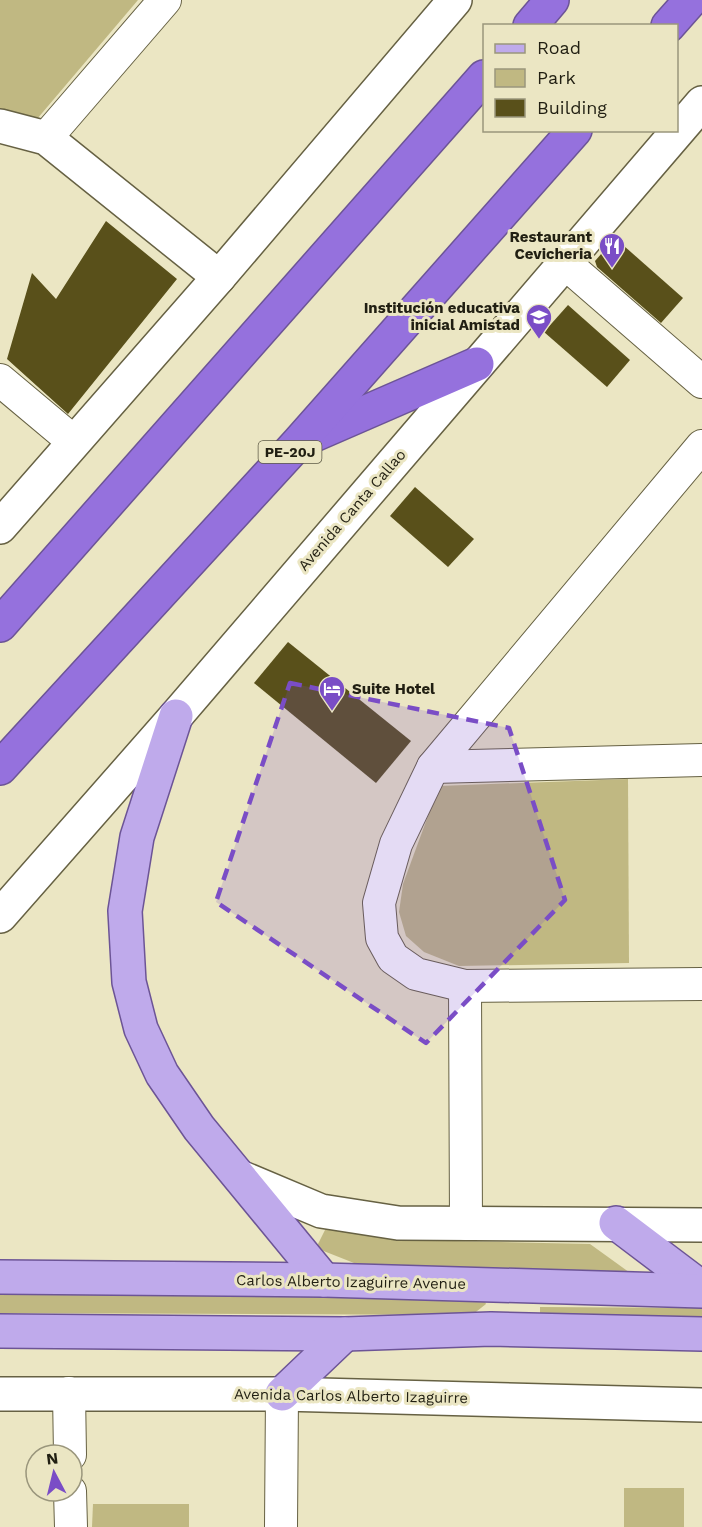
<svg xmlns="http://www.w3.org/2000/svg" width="702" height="1527" viewBox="0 0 702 1527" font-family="'Work Sans',sans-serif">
<rect width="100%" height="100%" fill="#ebe6c3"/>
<!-- green -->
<g fill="#c0b882">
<polygon points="0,0 138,0 37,119 0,109"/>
<polygon points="628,779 629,963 459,966 424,952 406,936 399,912 403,884 439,786"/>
<polygon points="328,1224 409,1240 590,1244 633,1275 392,1278 316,1248"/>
<polygon points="0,1290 480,1290 486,1304 472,1315 0,1313"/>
<polygon points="540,1307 702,1308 702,1325 540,1324"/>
<rect x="624" y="1488" width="60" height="39"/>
<polygon points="93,1504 189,1504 189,1527 92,1527"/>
</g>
<!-- building -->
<g fill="#59501a">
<polygon points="106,221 177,279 68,414 7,359 32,273 56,299"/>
<polygon points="615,238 683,298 661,323 597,267 595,261"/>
<polygon points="568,305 630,360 607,387 544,332"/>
<polygon points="415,487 474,539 448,567 390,516"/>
<polygon points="288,642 411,741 376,783 254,683"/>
</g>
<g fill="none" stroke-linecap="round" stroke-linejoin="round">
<!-- street casing -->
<g stroke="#666143" stroke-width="34">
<g id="street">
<polyline points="46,138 165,0"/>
<polyline points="566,264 702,382"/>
<polyline points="0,380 74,442"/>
<polyline points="702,446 433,767 396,844 379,903 382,938 393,958 416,974 465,986 702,984"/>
<polyline points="433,767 702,760"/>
<polyline points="465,986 466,1224"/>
<polyline points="69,1393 70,1455"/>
<polyline points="70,1491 71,1527"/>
<polyline points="281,1527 282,1394"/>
</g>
</g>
<!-- secondary casing -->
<g stroke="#666143" stroke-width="36">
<g id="secondary">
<polyline points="0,126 46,138 219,277"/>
<polyline points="0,527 219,277 455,0"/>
<polyline points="0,916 176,716 702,103"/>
<polyline points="240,1177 321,1211 398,1223 702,1225"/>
<polyline points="0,1394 282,1394 702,1405"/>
</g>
</g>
<!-- primary casing -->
<g stroke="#6c5496" stroke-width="36">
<g id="primary">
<polyline points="176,716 137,837 125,911 129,982 141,1029 162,1074 199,1128 324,1280"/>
<polyline points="616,1223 702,1288"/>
<polyline points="0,1277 324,1280 702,1291"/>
<polyline points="0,1331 345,1334 491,1329 702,1334"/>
<polyline points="282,1394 345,1334"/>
</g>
</g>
<!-- highway casing -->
<g stroke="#6c5496" stroke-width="36">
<g id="highway">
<polyline points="530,26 552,0"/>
<polyline points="668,26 691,0"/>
<polyline points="309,437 477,364"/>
<polyline points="0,625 484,77"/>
<polyline points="0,768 299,442 575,130"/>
</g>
</g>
<!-- street -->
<use href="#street" stroke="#fff" stroke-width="32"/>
<!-- secondary -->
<use href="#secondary" stroke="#fff" stroke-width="33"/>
<!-- primary -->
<use href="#primary" stroke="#bfaaeb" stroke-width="33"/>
<!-- highway -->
<use href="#highway" stroke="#9571dd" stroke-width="33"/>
</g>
<!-- marked area -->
<path fill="#7a4dc6" fill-opacity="0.2" stroke="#7a4dc6" stroke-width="4.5" stroke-dasharray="12 8" stroke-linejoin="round" d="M 290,683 L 509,728 L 565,900 L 426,1043 L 216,902 Z"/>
<!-- icons -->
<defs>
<g id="restaurant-pin" transform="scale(1.35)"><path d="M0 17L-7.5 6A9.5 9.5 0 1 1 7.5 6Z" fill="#7a4dc6" stroke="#ebe6c3"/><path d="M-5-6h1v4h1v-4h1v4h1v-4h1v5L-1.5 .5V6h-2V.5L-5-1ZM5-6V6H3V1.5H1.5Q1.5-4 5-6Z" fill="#fff"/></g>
<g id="school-pin" transform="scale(1.35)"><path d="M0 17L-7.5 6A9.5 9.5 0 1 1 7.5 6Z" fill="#7a4dc6" stroke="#ebe6c3"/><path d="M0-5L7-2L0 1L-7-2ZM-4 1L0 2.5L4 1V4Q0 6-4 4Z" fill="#fff"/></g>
<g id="hotel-pin" transform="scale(1.35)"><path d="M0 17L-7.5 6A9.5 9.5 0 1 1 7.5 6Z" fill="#7a4dc6" stroke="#ebe6c3"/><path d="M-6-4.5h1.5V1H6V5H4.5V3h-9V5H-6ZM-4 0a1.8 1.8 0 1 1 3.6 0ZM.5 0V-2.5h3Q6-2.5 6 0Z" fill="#fff"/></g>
</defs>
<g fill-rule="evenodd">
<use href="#restaurant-pin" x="612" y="246"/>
<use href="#school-pin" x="539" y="317"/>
<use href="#hotel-pin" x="332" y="689"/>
</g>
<g text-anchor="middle" stroke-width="6" stroke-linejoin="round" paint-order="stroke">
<!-- shield labels -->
<rect fill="#ebe6c3" stroke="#5e5b47" stroke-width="1.5" x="258.5" y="441" width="63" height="22" rx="4.5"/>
<g font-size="14" font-weight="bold" fill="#211f12">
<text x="290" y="457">PE-20J</text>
</g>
<!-- poi labels -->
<g font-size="15" font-weight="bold" fill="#211f12" stroke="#ebe6c3" text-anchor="end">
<text x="592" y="242">Restaurant<tspan x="592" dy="17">Cevicheria</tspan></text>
<text x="520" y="313">Institución educativa<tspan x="520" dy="17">inicial Amistad</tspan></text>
<text x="352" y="694" text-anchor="start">Suite Hotel</text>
</g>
<!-- street labels -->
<g font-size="15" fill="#211f12" stroke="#ebe6c3">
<text transform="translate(352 510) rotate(-49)" y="5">Avenida Canta Callao</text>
<text transform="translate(351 1282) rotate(1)" y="5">Carlos Alberto Izaguirre Avenue</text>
<text transform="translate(351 1396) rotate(1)" y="5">Avenida Carlos Alberto Izaguirre</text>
</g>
</g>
<!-- legend -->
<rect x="483" y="24" width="195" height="108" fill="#ebe6c3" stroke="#9a967c" stroke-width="1.5"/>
<rect x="495" y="44" width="30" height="9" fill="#bfaaeb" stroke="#9a967c" stroke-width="1.5"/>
<text x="537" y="54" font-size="18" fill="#211f12">Road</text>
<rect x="495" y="69" width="30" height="18" fill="#c0b882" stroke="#9a967c" stroke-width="1.5"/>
<text x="537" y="84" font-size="18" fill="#211f12">Park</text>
<rect x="495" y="99" width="30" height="18" fill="#59501a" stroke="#9a967c" stroke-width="1.5"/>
<text x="537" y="114" font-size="18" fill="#211f12">Building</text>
<!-- north arrow -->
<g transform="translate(54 1473) rotate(353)"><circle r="28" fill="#ebe6c3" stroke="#9a967c" stroke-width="1.5"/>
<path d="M0-4.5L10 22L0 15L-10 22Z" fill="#7a4dc6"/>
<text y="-9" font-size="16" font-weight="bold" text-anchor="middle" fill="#211f12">N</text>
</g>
</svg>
